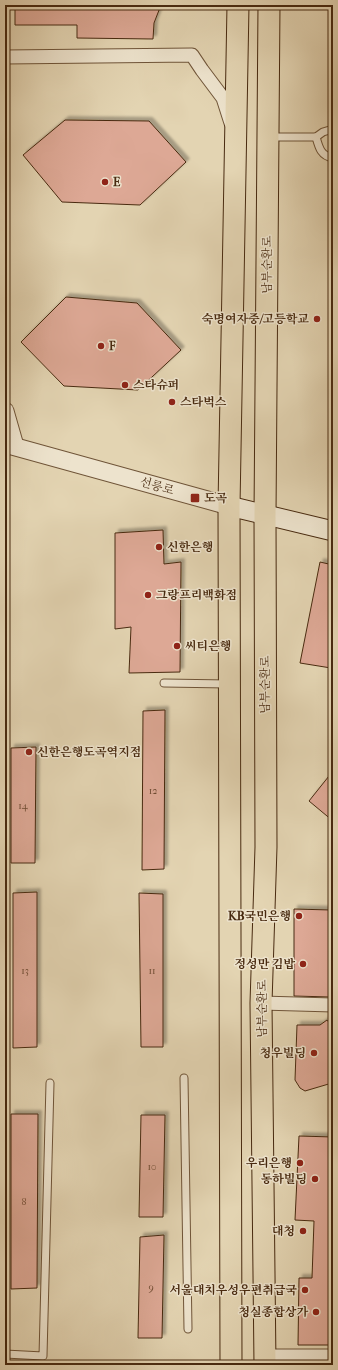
<svg xmlns="http://www.w3.org/2000/svg" width="338" height="1370" viewBox="0 0 338 1370" font-family="'IM FELL French Canon','Noto Serif KR',serif">
<defs>
<filter id="shadow"><feDropShadow dx="3.5" dy="-3.5" stdDeviation="1" flood-color="#0004"/></filter>
</defs>
<rect width="100%" height="100%" fill="#e3d4b2"/>
<filter id="stains"><feTurbulence type="fractalNoise" baseFrequency=".005" numOctaves="4"/><feColorMatrix values="0 0 0 0 .2 0 0 0 0 .09 0 0 0 0 .02 0 0 0 .5 -.17"/></filter>
<radialGradient id="worn" r=".72"><stop offset=".6" stop-color="#630" stop-opacity="0"/><stop offset="1" stop-color="#630" stop-opacity=".3"/></radialGradient>
<!-- building -->
<g fill="#dda895" stroke="#482a10" filter="url(#shadow)">
<polygon points="15,5 161,5 154,23 153,39 77,38 77,25 15,25"/>
<polygon points="65,120 149,121 186,162 140,205 62,202 23,155"/>
<polygon points="66,297 137,303 181,350 138,390 64,386 21,342"/>
<polygon points="163,530 164,564 181,562 180,672 129,673 131,627 115,629 115,533"/>
<polygon points="320,562 333,565 333,655 331,668 300,663"/>
<polygon points="165,710 164,869 142,870 143,711"/>
<polygon points="36,747 35,863 11,863 11,748"/>
<polygon points="333,771 333,821 309,801"/>
<polygon points="37,892 37,1047 13,1048 13,893"/>
<polygon points="139,893 163,894 163,1047 141,1047"/>
<polygon points="294,909 331,910 330,997 294,996"/>
<polygon points="327,1020 331,1025 332,1083 305,1091 300,1088 295,1080 297,1025 320,1025"/>
<polygon points="11,1114 38,1114 37,1288 11,1289"/>
<polygon points="141,1115 165,1115 163,1217 139,1217"/>
<polygon points="299,1136 333,1137 333,1345 298,1345 299,1278 312,1278 314,1221 295,1220"/>
<polygon points="164,1235 162,1338 138,1338 140,1237"/>
</g>
<g fill="none" stroke-linecap="round" stroke-linejoin="round">
<!-- service casing -->
<g stroke="#6f5438" stroke-width="9">
<g id="service">
<polyline points="270,137 316,137 323,132 333,129"/>
<path d="M 316,137 C 319,148 321,156 333,158"/>
<polyline points="164,683 228,684"/>
<polyline points="184,1078 188,1329"/>
<polyline points="5,1354 43,1356 50,1083"/>
</g>
</g>
<!-- minor casing -->
<g stroke="#6f5438" stroke-width="15">
<g id="minor">
<polyline points="5,57 192,55 202,70 223,98 231,123"/>
<polyline points="261,1003 333,1005"/>
<polyline points="265,1356 333,1356"/>
</g>
</g>
<!-- tertiary casing -->
<g stroke="#6f5438" stroke-width="19">
<g id="tertiary">
<polyline points="5,411 15,446"/>
<polyline points="5,444 229,506"/>
</g>
</g>
<!-- secondary casing -->
<g stroke="#482a10" stroke-width="21">
<polyline id="secondary" points="229,506 333,531"/>
</g>
<!-- primary casing -->
<g stroke="#482a10" stroke-width="23">
<g id="primary">
<polyline points="231,1365 229,506 238,5"/>
<polyline points="265,1365 261,1003 266,847 265,516 269,5"/>
</g>
</g>
<!-- service -->
<use href="#service" stroke="#ede3cd" stroke-width="7"/>
<!-- minor -->
<use href="#minor" stroke="#ede3cd" stroke-width="13"/>
<!-- tertiary -->
<use href="#tertiary" stroke="#ede3cd" stroke-width="17"/>
<!-- secondary -->
<use href="#secondary" stroke="#ede3cd" stroke-width="19"/>
<!-- primary -->
<use href="#primary" stroke="#e3d4b2" stroke-width="21"/>
</g>
<!-- markers -->
<g fill="#8f2418" stroke="#ede3cd" stroke-width="1.5">
<circle cx="105" cy="182" r="4"/>
<circle cx="317" cy="319" r="4"/>
<circle cx="101" cy="346" r="4"/>
<circle cx="125" cy="385" r="4"/>
<circle cx="172" cy="402" r="4"/>
<rect x="190" y="493" width="10" height="10" rx="2"/>
<circle cx="159" cy="547" r="4"/>
<circle cx="148" cy="595" r="4"/>
<circle cx="177" cy="646" r="4"/>
<circle cx="29" cy="752" r="4"/>
<circle cx="299" cy="916" r="4"/>
<circle cx="303" cy="964" r="4"/>
<circle cx="314" cy="1053" r="4"/>
<circle cx="300" cy="1163" r="4"/>
<circle cx="315" cy="1179" r="4"/>
<circle cx="303" cy="1231" r="4"/>
<circle cx="305" cy="1290" r="4"/>
<circle cx="316" cy="1312" r="4"/>
</g>
<g text-anchor="middle" stroke-width="3" stroke-linejoin="round" paint-order="stroke">
<!-- number labels -->
<g font-size="10" fill="#6d4a31">
<text x="153" y="794">12</text>
<text x="23" y="809">14</text>
<text x="25" y="974">13</text>
<text x="152" y="974">11</text>
<text x="152" y="1170">10</text>
<text x="24" y="1205">8</text>
<text x="151" y="1291">9</text>
</g>
<!-- poi labels -->
<g font-size="12" font-weight="bold" fill="#482a10" stroke="#ede3cd" text-anchor="start">
<text x="113" y="186">E</text>
<text x="309" y="323" text-anchor="end">숙명여자중/고등학교</text>
<text x="109" y="350">F</text>
<text x="133" y="389">스타슈퍼</text>
<text x="180" y="406">스타벅스</text>
<text x="204" y="502">도곡</text>
<text x="167" y="551">신한은행</text>
<text x="156" y="599">그랑프리백화점</text>
<text x="185" y="650">씨티은행</text>
<text x="37" y="756">신한은행도곡역지점</text>
<text x="291" y="920" text-anchor="end">KB국민은행</text>
<text x="295" y="968" text-anchor="end">정성만 김밥</text>
<text x="306" y="1057" text-anchor="end">청우빌딩</text>
<text x="292" y="1167" text-anchor="end">우리은행</text>
<text x="307" y="1183" text-anchor="end">동하빌딩</text>
<text x="295" y="1235" text-anchor="end">대청</text>
<text x="297" y="1294" text-anchor="end">서울대치우성우편취급국</text>
<text x="308" y="1316" text-anchor="end">청실종합상가</text>
</g>
<!-- street labels -->
<g font-size="12" fill="#482a10" stroke="#ede3cd">
<text transform="translate(267 265) rotate(-90)" y="4">남부순환로</text>
<text transform="translate(157 486) rotate(16)" y="4">선릉로</text>
<text transform="translate(265 685) rotate(-90)" y="4">남부순환로</text>
<text transform="translate(262 1009) rotate(-90)" y="4">남부순환로</text>
</g>
</g>
<!-- margin -->
<rect width="338" height="1370" fill="none" stroke="#e3d4b2" stroke-width="20"/>
<rect x="6" y="6" width="326" height="1358" fill="none" stroke="#482a10" stroke-width="2"/>
<rect x="10" y="10" width="318" height="1350" fill="none" stroke="#482a10"/>
<rect width="100%" height="100%" filter="url(#stains)"/>
<rect width="100%" height="100%" fill="url(#worn)"/>
</svg>
